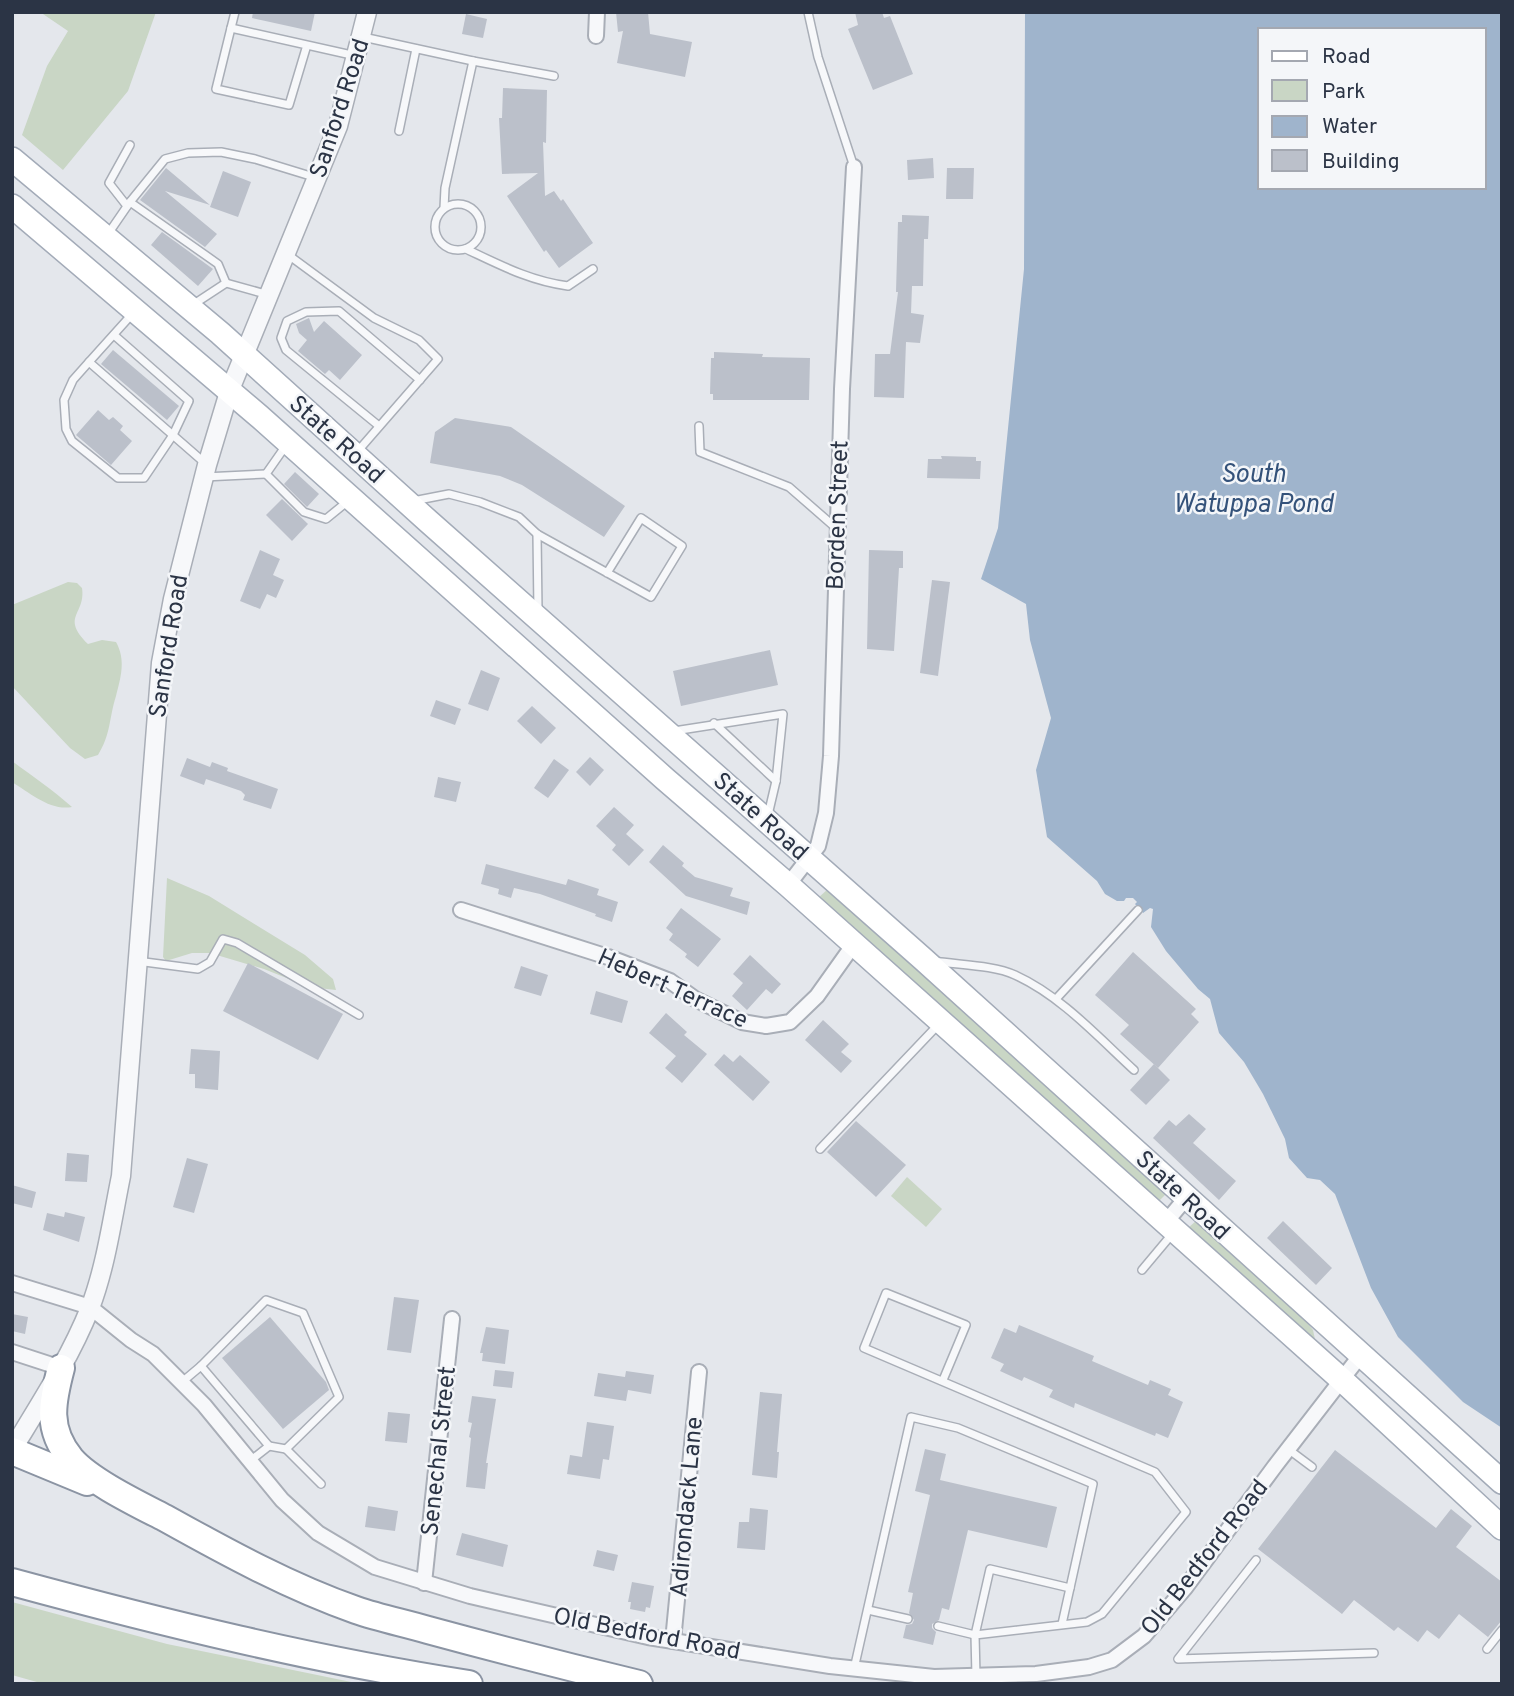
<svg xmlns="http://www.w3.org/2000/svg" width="1514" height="1696" viewBox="0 0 1514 1696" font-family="Overpass,sans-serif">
<rect width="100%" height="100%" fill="#e4e7ec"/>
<!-- green -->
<g fill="#c9d6c5">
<polygon points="40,12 156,12 128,91 63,170 22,135 47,66 68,31"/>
<path d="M 68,582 L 77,583 L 82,588 C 86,615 60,616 88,644 L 102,640 L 116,642 C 126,660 121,677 116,696 C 109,718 111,734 98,755 L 85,759 L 70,748 L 12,686 L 12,605 Z"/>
<path d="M 12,761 C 32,776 53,790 72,807 C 50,811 30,793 12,782 Z"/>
<polygon points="167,878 209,896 305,955 333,979 336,990 309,987 264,969 210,953 192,953 166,961 163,957"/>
<polygon points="828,889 1163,1188 1166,1194 1157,1203 818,898"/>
<polygon points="907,1177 942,1209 926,1227 891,1196"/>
<polygon points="1197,1220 1300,1314 1313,1330 1316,1344 1188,1228"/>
<polygon points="12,1602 167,1644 361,1684 44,1684 12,1675"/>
</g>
<!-- water -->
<path fill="#9fb4cc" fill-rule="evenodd" d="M 1025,12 L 1502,12 L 1502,1428 L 1463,1402 L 1398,1337 L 1371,1288 L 1335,1194 L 1320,1180 L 1307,1178 L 1289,1158 L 1285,1139 L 1263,1094 L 1244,1062 L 1219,1033 L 1210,999 L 1198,989 L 1166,951 L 1151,927 L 1153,909 L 1150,908 L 1143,913 L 1135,904 L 1137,902 L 1133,898 L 1126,898 L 1124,901 L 1117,901 L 1105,894 L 1097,881 L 1047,837 L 1036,770 L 1051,718 L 1030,640 L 1026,604 L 981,579 L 998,528 L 1024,269 ZM 1260,30 L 1484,30 L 1484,187 L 1260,187 Z"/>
<!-- building -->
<g fill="#bbc0ca">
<polygon points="253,12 315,12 311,31 252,18"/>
<polygon points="616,12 648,12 650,34 692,42 685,77 617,63 623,31 618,32"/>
<polygon points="855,12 882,12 884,18 890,16 913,74 873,90 848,29 858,25"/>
<polygon points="466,14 487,19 483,38 462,34"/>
<polygon points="503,88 547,90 546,143 543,142 545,196 554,191 561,201 563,199 593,243 559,268 546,250 544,252 507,196 538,173 502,174 499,118 502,118"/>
<polygon points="933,158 934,178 908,180 907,160"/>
<polygon points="166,168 210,205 165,191 217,234 205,247 140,200"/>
<polygon points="947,168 974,168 973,199 946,199"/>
<polygon points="223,171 251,182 238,217 210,207"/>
<polygon points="902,215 929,216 928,239 924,239 923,286 912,286 911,313 924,315 920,343 906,342 904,398 874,397 875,354 890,354 898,292 896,292 898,222 902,222"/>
<polygon points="162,232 213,269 198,286 151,245"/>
<polygon points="309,318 314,332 324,321 362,355 340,380 329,370 325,374 298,351 307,340 299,333 296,324"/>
<polygon points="113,350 179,406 167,420 101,364"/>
<polygon points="714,352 763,354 762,357 810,358 809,400 713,400 713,394 710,394 711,358 714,358"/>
<polygon points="98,410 109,420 113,417 123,426 120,430 132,441 111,465 76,435"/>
<polygon points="455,418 511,427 625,506 604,537 522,485 500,476 430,463 435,432"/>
<polygon points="941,456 976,457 976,461 981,461 980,479 927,478 928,459 942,459"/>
<polygon points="295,472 319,494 307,507 284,484"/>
<polygon points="282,499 308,524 292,541 266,515"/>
<polygon points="260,550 280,559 273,575 284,580 276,598 267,594 260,609 240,601"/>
<polygon points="869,550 903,551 903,568 899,568 894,651 867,649"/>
<polygon points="932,580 950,582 938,676 920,673"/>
<polygon points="770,650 778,685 681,706 673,671"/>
<polygon points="481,670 500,678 488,711 468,704"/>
<polygon points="436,700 461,709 455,725 430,716"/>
<polygon points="532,706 556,728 541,744 517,721"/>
<polygon points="590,757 604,770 590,786 576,772"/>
<polygon points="187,758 210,767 212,762 228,768 227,771 278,789 271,809 243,800 245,795 241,791 206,779 204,785 180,776"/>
<polygon points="554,759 569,770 548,798 534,788"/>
<polygon points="438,777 461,782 456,802 434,797"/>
<polygon points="614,807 634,825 626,834 644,850 629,866 612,850 616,845 596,826"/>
<polygon points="663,845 684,863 682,866 695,877 733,888 730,896 750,902 747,915 686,896 649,862"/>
<polygon points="486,864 566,885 568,879 599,889 597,895 618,902 612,922 595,916 596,914 540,894 514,888 511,898 498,894 499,889 481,884"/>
<polygon points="681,908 721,939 698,967 685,957 687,954 669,940 673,934 666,928"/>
<polygon points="1133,952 1196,1009 1191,1014 1199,1022 1158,1068 1120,1034 1129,1025 1095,995"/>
<polygon points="750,955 781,984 772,994 766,989 747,1010 732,996 743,983 733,974"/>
<polygon points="248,963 343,1014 318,1060 223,1011"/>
<polygon points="521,966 548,975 541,996 514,988"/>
<polygon points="596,991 628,1001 622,1023 590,1014"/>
<polygon points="666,1013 687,1032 684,1035 707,1054 682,1083 665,1068 676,1056 649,1033"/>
<polygon points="823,1020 849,1044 841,1052 852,1061 841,1073 805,1040"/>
<polygon points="191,1049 220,1051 218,1090 195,1088 195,1074 189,1074"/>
<polygon points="724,1054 733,1062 740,1055 770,1082 753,1101 714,1065"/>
<polygon points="1154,1064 1170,1080 1146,1105 1130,1090"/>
<polygon points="1189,1114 1206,1129 1193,1143 1236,1181 1219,1200 1153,1138 1169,1120 1176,1126"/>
<polygon points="856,1121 906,1165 876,1197 827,1152"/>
<polygon points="67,1153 89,1155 87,1182 65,1181"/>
<polygon points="187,1158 208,1164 194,1213 173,1207"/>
<polygon points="12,1185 36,1192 32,1208 12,1203"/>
<polygon points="65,1212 85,1217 79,1242 43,1230 47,1213 64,1217"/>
<polygon points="1283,1221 1332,1268 1316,1285 1267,1238"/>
<polygon points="394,1297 419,1300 411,1353 387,1350"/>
<polygon points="12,1314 28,1317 25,1334 12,1331"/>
<polygon points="270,1317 326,1382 329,1390 283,1429 222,1358"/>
<polygon points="1019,1325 1094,1356 1092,1361 1148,1385 1150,1380 1171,1389 1168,1395 1183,1402 1168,1438 1156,1433 1155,1436 1075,1403 1074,1408 1049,1397 1053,1390 1024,1377 1022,1381 1000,1371 1004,1364 991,1358 1004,1328 1016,1333"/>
<polygon points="486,1327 509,1330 505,1364 482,1361 483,1353 480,1353"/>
<polygon points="495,1370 514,1372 512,1388 493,1386"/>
<polygon points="626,1371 654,1375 651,1394 628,1390 626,1401 594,1396 598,1373 625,1377"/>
<polygon points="760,1392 782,1394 777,1452 779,1452 777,1478 752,1475"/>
<polygon points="472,1396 496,1399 486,1463 488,1463 485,1489 466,1487 471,1438 469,1437 472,1423 468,1422"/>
<polygon points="388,1412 410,1414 407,1443 385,1441"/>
<polygon points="587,1422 614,1426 609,1460 603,1459 600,1479 567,1474 570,1455 582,1457"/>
<polygon points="925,1449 946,1454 940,1480 1057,1507 1047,1548 968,1530 949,1610 942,1608 939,1620 932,1624 932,1628 936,1632 933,1645 903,1638 906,1625 912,1624 914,1620 909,1613 913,1593 908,1592 930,1495 915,1491"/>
<polygon points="1335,1450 1436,1528 1451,1509 1472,1526 1456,1547 1502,1582 1502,1620 1488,1637 1459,1614 1439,1639 1427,1630 1418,1642 1398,1627 1394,1631 1354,1600 1342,1614 1258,1549"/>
<polygon points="368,1506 398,1511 395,1531 365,1527"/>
<polygon points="750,1508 768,1510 765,1550 737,1548 739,1522 749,1522"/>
<polygon points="462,1533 508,1545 503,1567 456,1555"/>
<polygon points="597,1550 618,1555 614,1571 593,1566"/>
<polygon points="632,1582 654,1586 650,1608 646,1607 645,1612 630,1609 631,1602 628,1602"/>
</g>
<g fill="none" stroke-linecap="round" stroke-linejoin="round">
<!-- service casing -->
<g stroke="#a9aeb7" stroke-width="10">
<g id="service">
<polyline points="808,12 818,57 854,167"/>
<polyline points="231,28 235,12"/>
<polyline points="363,37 473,61 445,188 444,208"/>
<polyline points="307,45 289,105 216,89 231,28 356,56"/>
<polyline points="473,61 554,76"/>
<polyline points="399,131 416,49"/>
<polyline points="130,202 165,159 188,153 221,152 255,159 317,178"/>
<circle cx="458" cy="227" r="23"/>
<polyline points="127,206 109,183 130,145"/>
<polyline points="108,234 130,202 218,264 226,283"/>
<path d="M 466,249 C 500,265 530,281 568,286 L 593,269"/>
<polyline points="287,254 374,318 419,340 438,359 357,452"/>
<polyline points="191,306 226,283 269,295"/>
<polyline points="134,312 89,362 206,464"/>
<polyline points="89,362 73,380 64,400 66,429 72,441 118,478 144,478 173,435 189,401 114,335"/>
<polyline points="379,426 286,350 281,338 287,321 306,312 339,311 420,380"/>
<polyline points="699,426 700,452 789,487 836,528"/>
<polyline points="287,444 266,474 304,512 326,519 348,501"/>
<polyline points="204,477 266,474"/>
<polyline points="413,501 449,494 480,502 519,517 537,534 651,597 682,546 641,518 607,573"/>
<polyline points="537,534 538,611"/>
<polyline points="714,723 776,781"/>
<polyline points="674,731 783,714 776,781 768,815"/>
<polyline points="137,961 198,969 210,962 223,939 237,943 359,1015"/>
<path d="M 934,961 C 958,965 993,965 1015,975 C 1061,996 1097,1036 1134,1070"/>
<polyline points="1056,999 1138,910"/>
<polyline points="820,1149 938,1025"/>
<polyline points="1142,1270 1173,1233"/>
<polyline points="201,1366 266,1300 303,1313 339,1397 286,1449 269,1446"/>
<polyline points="943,1380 966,1325 886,1293 864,1348 1155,1472 1186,1512 1102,1614 1087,1622 975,1635 976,1676"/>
<polyline points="182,1382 201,1366 269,1446 250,1461"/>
<polyline points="286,1449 321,1484"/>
<polyline points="1288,1449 1312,1467"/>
<polyline points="1256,1560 1178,1659 1374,1653"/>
<polyline points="868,1610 908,1619"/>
<polyline points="1062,1624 1070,1588"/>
<polyline points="1487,1649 1502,1630"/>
<polyline points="854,1669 911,1417 958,1428 1093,1484 1070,1588 990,1569 975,1635 938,1626"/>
</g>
</g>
<!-- minor casing -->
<g stroke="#a9aeb7" stroke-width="18">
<g id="minor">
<polyline points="596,36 597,12"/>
<polyline points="788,885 818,846 826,813 831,756 842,389 854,167"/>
<polyline points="461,910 608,957 670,981 695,999 742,1022 766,1026 790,1022 817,996 854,944"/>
<polyline points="1166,1222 1186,1198"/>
<polyline points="12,1283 90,1307 131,1340 153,1354 204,1405 282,1500 318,1533 375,1567 470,1596 648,1637 830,1666 934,1677 1036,1674 1089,1667 1112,1660 1144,1636 1185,1588 1275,1466 1360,1356"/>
<polyline points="12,1352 61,1368"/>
<polyline points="424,1583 452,1319"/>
<polyline points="673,1641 699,1372"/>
</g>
</g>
<!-- tertiary casing -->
<g stroke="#a9aeb7" stroke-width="21">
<path id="tertiary" d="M 12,1450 C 40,1404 70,1358 90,1308 C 106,1266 112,1220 121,1176 L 161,663 L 173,599 L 207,465 L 229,392 L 338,126 L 367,12"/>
</g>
<!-- primary casing -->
<g stroke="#a3abb8" stroke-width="26">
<g id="primary">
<polyline points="12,159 220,333 428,521 923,959 1502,1482"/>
<polyline points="12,206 260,417 665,779 788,885 1342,1380 1502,1528"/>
</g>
</g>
<!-- motorway casing -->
<g stroke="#8b94a3" stroke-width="30">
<g id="motorway">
<path d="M 61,1368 C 52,1402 46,1429 71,1459 C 90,1481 138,1504 165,1518 C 226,1552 290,1587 356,1610 C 379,1618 404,1623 428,1630 C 498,1649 568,1667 639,1684"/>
<polyline points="12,1451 87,1482"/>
<path d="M 12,1582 C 163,1623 314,1660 469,1684"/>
</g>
</g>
<!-- service -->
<use href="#service" stroke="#f7f8fa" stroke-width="7"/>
<!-- minor -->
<use href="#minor" stroke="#f7f8fa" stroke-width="14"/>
<!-- tertiary -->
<use href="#tertiary" stroke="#f7f8fa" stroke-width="18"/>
<!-- primary -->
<use href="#primary" stroke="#fff" stroke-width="23"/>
<!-- motorway -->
<use href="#motorway" stroke="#fff" stroke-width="26"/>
</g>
<g text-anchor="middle" stroke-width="5" stroke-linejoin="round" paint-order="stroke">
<!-- street labels -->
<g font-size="24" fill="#2b3445" stroke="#f4f6f9">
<text transform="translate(339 108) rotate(-72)" y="8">Sanford Road</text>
<text transform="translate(337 439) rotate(42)" y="8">State Road</text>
<text transform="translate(837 515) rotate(-88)" y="8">Borden Street</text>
<text transform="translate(168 646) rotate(-81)" y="8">Sanford Road</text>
<text transform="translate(761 816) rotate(42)" y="8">State Road</text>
<text transform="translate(673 988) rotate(24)" y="8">Hebert Terrace</text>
<text transform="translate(1183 1195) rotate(43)" y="8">State Road</text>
<text transform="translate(438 1451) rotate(-84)" y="8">Senechal Street</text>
<text transform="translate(686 1507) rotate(-85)" y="8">Adirondack Lane</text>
<text transform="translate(1204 1557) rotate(-52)" y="8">Old Bedford Road</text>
<text transform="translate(647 1633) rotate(11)" y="8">Old Bedford Road</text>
</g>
<!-- water labels -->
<g font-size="26" font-style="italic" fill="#34527a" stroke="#f4f6f9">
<text x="1253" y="482">South<tspan x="1253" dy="30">Watuppa Pond</tspan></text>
</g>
</g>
<!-- border -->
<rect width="1514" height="1696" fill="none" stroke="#2b3445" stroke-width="28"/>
<!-- legend -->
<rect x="1258" y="28" width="228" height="161" fill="#f4f6f9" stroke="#a4a8b1" stroke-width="2"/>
<rect x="1272" y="51" width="35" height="10" fill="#ffffff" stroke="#a4a8b1" stroke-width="2"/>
<text x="1322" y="63" font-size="21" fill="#2b3445">Road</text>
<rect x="1272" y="80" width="35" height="21" fill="#c9d6c5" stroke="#a4a8b1" stroke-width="2"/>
<text x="1322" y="98" font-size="21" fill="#2b3445">Park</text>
<rect x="1272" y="116" width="35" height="21" fill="#9fb4cc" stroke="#a4a8b1" stroke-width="2"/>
<text x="1322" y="133" font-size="21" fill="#2b3445">Water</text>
<rect x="1272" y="150" width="35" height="21" fill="#bbc0ca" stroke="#a4a8b1" stroke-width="2"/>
<text x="1322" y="168" font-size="21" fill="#2b3445">Building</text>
</svg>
